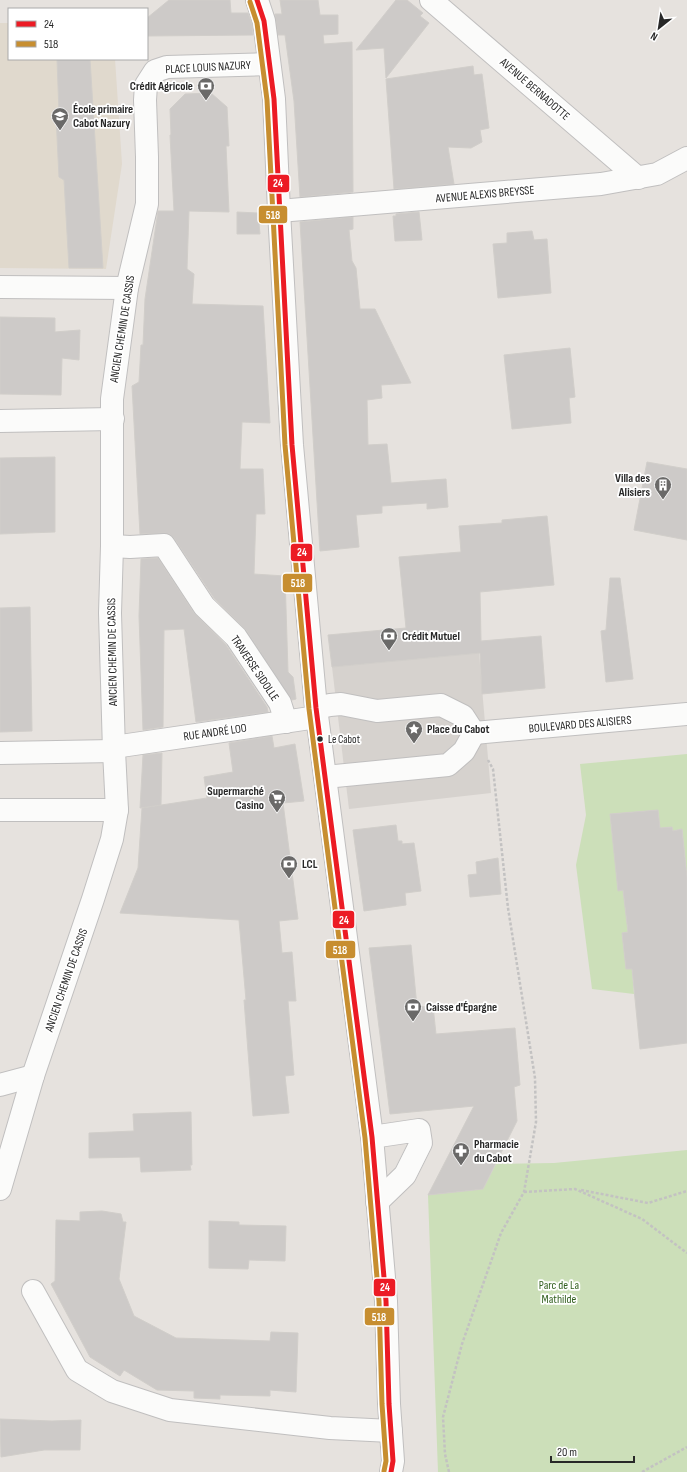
<svg xmlns="http://www.w3.org/2000/svg" width="687" height="1472" viewBox="0 0 687 1472" font-family="'Sofia Sans Condensed',sans-serif">
<rect width="100%" height="100%" fill="#e6e2de"/>
<!-- education -->
<polygon fill="#e0d9cd" points="0,23 9,23 9,59 115,59 122,164 106,269 0,268"/>
<!-- green -->
<g fill="#ccdfb9">
<polygon points="687,754 687,877 682,829 673,831 672,827 660,828 658,810 610,814 612,835 618,835 615,854 618,890 623,890 628,932 622,933 626,969 632,969 634,994 592,989 576,865 586,815 580,764"/>
<polygon points="687,1150 687,1472 438,1472 428,1195 483,1189 496,1164 554,1163"/>
</g>
<!-- plaza -->
<polygon fill="#d6d2ce" points="479,653 491,793 349,809 332,667"/>
<!-- building -->
<g fill="#cdcac8" stroke="#d1ceca">
<polygon points="169,0 230,0 231,13 248,13 252,24 253,35 147,36 147,18"/>
<polygon points="280,0 318,0 320,15 338,15 338,34 323,35 324,44 352,42 353,192 300,197 294,101 285,35 278,35 275,14 282,14"/>
<polygon points="396,0 407,0 423,13 420,16 429,23 386,78 384,48 356,50"/>
<polygon points="57,59 90,59 103,268 69,268 64,180 59,177 56,116 59,112"/>
<polygon points="473,66 474,75 482,74 489,128 480,130 482,142 471,148 448,147 454,184 394,189 386,79"/>
<polygon points="211,93 227,107 229,146 226,146 229,212 189,211 187,269 194,274 192,304 263,306 270,423 242,422 240,469 263,469 265,514 256,514 254,574 285,576 288,672 293,677 296,699 292,700 246,630 214,598 174,538 170,534 164,533 140,534 132,386 139,382 141,345 143,345 145,299 158,211 174,211 170,135 171,135 170,109 185,94"/>
<polygon points="237,212 258,213 260,234 237,234"/>
<polygon points="419,212 422,240 395,241 393,216 396,216 396,214"/>
<polygon points="353,217 353,229 349,230 352,261 356,268 360,309 375,309 411,383 381,385 382,398 367,400 368,445 387,444 391,483 446,479 448,507 427,509 427,503 382,506 382,513 356,515 359,547 320,551 300,222"/>
<polygon points="532,231 534,240 547,239 551,293 498,298 493,244 507,243 507,233"/>
<polygon points="0,317 55,318 55,332 80,330 79,360 62,358 61,395 0,394"/>
<polygon points="570,348 575,397 569,398 571,423 512,429 504,355"/>
<polygon points="55,457 55,532 0,534 0,458"/>
<polygon points="647,462 687,469 687,540 634,530"/>
<polygon points="547,516 554,585 480,592 481,641 541,636 545,688 482,694 480,653 332,667 328,635 406,628 399,557 461,552 459,526 502,523 502,520"/>
<polygon points="158,558 194,613 226,645 267,707 268,712 196,722 184,629 164,630 163,727 143,730 139,616 141,559"/>
<polygon points="610,578 620,578 633,679 606,682 601,631 606,630"/>
<polygon points="30,607 32,731 0,732 0,608"/>
<polygon points="272,736 274,748 295,744 304,801 283,803 298,919 279,921 282,953 292,952 296,1001 288,1001 294,1075 285,1076 289,1113 253,1116 244,1000 246,1000 239,920 120,913 138,868 142,808 207,798 204,777 233,772 229,743"/>
<polygon points="162,753 161,805 140,808 143,755"/>
<polygon points="658,810 660,828 672,827 673,831 682,829 687,877 687,1043 640,1049 632,969 626,969 622,933 628,932 623,890 618,891 610,814"/>
<polygon points="396,825 398,841 402,841 402,844 414,843 421,891 405,893 406,905 364,911 353,830"/>
<polygon points="498,858 501,894 470,897 468,875 477,874 476,862"/>
<polygon points="411,945 417,1007 433,1006 436,1034 515,1028 520,1085 514,1087 517,1121 483,1189 428,1195 474,1106 390,1114 369,948"/>
<polygon points="191,1112 192,1165 190,1165 191,1170 141,1172 140,1157 89,1158 89,1133 134,1131 133,1114"/>
<polygon points="102,1211 121,1214 123,1222 126,1222 119,1279 134,1316 176,1338 270,1341 271,1332 298,1333 296,1392 270,1390 270,1396 220,1395 220,1399 194,1398 194,1391 157,1390 124,1370 120,1376 90,1357 51,1284 55,1281 56,1220 80,1221 80,1212"/>
<polygon points="209,1221 239,1222 239,1225 286,1226 285,1261 249,1260 248,1269 209,1268"/>
<polygon points="0,1419 52,1421 81,1420 80,1450 44,1450 1,1457"/>
</g>
<g fill="none" stroke-linecap="round" stroke-linejoin="round">
<!-- minor casing -->
<g stroke="#c0bfbf" stroke-width="24">
<g id="minor">
<polyline points="257,0 264,21 274,99 279,211 292,445 316,708 372,1137 386,1301 389,1404 393,1461 391,1472"/>
<polyline points="431,0 638,178"/>
<polyline points="279,211 601,184 657,174 687,158"/>
<polyline points="0,287 127,288"/>
<polyline points="0,421 113,419"/>
<polyline points="112,546 130,547 164,545 204,606 236,637 280,703 286,722"/>
<polyline points="316,708 330,705 341,704 377,711 441,705 463,716 474,733 464,751 448,765 325,777"/>
<polyline points="474,733 687,714"/>
<polyline points="114,747 317,717"/>
<polyline points="0,753 114,751"/>
<polyline points="0,810 117,810"/>
<polyline points="0,1085 33,1076"/>
<polyline points="372,1137 419,1130 421,1143 405,1175 377,1202"/>
<polyline points="0,1189 33,1076 93,899 112,839 117,810 114,751 110,613 112,546 112,399 127,288 147,204 147,157 145,100 146,85 155,71 167,67 269,64"/>
<polyline points="33,1291 77,1370 112,1391 170,1410 330,1428 391,1431"/>
</g>
</g>
<!-- path -->
<g stroke="#c3c2c2" stroke-width="2.5" stroke-dasharray="3 2" stroke-linecap="butt">
<polyline points="581,1190 648,1203 687,1191"/>
<polyline points="524,1192 575,1189 642,1219 687,1253"/>
<polyline points="449,1472 445,1454 443,1417 462,1344 501,1233 524,1192 536,1122 535,1078 508,908 493,769 488,760"/>
<polyline points="642,1472 687,1447"/>
</g>
<!-- minor -->
<use href="#minor" stroke="#fbfbfa" stroke-width="22"/>
<!-- bus-1 casing -->
<g stroke="#fff" stroke-width="8">
<polyline id="bus-1" points="257,0 264,21 274,99 292,445 316,708 372,1137 386,1301 389,1404 393,1461 391,1472"/>
</g>
<!-- bus-2 casing -->
<g stroke="#fff" stroke-width="8">
<polyline id="bus-2" points="250,2 257,23 267,100 285,445 309,709 365,1138 379,1301 382,1404 386,1461 384,1471"/>
</g>
<!-- bus-1 -->
<use href="#bus-1" stroke="#ec1b24" stroke-width="5"/>
<!-- bus-2 -->
<use href="#bus-2" stroke="#c78e30" stroke-width="5"/>
</g>
<!-- icons -->
<defs>
<g id="bank-pin" transform="scale(0.9)"><path d="M0 17L-7.5 6A9.5 9.5 0 1 1 7.5 6Z" fill="#6a6968" stroke="#fff"/><path d="M-6-4H6V4H-6ZM0-2.3a2.3 2.3 0 1 0 0 4.6a2.3 2.3 0 1 0 0-4.6Z" fill="#fff"/></g>
<g id="school-pin" transform="scale(0.9)"><path d="M0 17L-7.5 6A9.5 9.5 0 1 1 7.5 6Z" fill="#6a6968" stroke="#fff"/><path d="M0-5L7-2L0 1L-7-2ZM-4 1L0 2.5L4 1V4Q0 6-4 4Z" fill="#fff"/></g>
<g id="building-pin" transform="scale(0.9)"><path d="M0 17L-7.5 6A9.5 9.5 0 1 1 7.5 6Z" fill="#6a6968" stroke="#fff"/><path d="M-4-6H4V6H1V3H-1V6H-4ZM-2.5-4.3h1.7v1.8h-1.7ZM.8-4.3h1.7v1.8H.8ZM-2.5-1h1.7V.8h-1.7ZM.8-1h1.7V.8H.8Z" fill="#fff"/></g>
<g id="sight-pin" transform="scale(0.9)"><path d="M0 17L-7.5 6A9.5 9.5 0 1 1 7.5 6Z" fill="#6a6968" stroke="#fff"/><path d="M0-6L1.8-2.2L6-1.7L2.9 1.2L3.7 5.4L0 3.3L-3.7 5.4L-2.9 1.2L-6-1.7L-1.8-2.2Z" fill="#fff"/></g>
<g id="supermarket-pin" transform="scale(0.9)"><path d="M0 17L-7.5 6A9.5 9.5 0 1 1 7.5 6Z" fill="#6a6968" stroke="#fff"/><path d="M-6-5.5h2.5l.6 2H6L4.5 2H-2.5L-4.4-4H-6ZM-1.5 3.2a1.3 1.3 0 1 0 .1 0ZM3 3.2a1.3 1.3 0 1 0 .1 0Z" fill="#fff"/></g>
<g id="pharmacy-pin" transform="scale(0.9)"><path d="M0 17L-7.5 6A9.5 9.5 0 1 1 7.5 6Z" fill="#6a6968" stroke="#fff"/><path d="M-2-6h4v4h4v4h-4v4h-4v-4h-4v-4h4Z" fill="#fff"/></g>
</defs>
<g fill-rule="evenodd">
<use href="#bank-pin" x="206" y="86"/>
<use href="#school-pin" x="60" y="116"/>
<use href="#building-pin" x="663" y="485"/>
<use href="#bank-pin" x="389" y="636"/>
<use href="#sight-pin" x="414" y="729"/>
<use href="#supermarket-pin" x="277" y="798"/>
<use href="#bank-pin" x="289" y="864"/>
<use href="#bank-pin" x="413" y="1007"/>
<use href="#pharmacy-pin" x="461" y="1151"/>
</g>
<!-- markers -->
<circle fill="#282828" stroke="#fff" stroke-width="1.5" cx="320" cy="739" r="3.5"/>
<g text-anchor="middle" stroke-width="3.5" stroke-linejoin="round" paint-order="stroke">
<!-- bus labels -->
<g font-size="11" fill="#282828" stroke="#fff" text-anchor="start">
<text x="328" y="743">Le Cabot</text>
</g>
<!-- street labels -->
<g font-size="12" fill="#282828" stroke="#fff">
<text transform="translate(208 67) rotate(-3)" y="4">PLACE LOUIS NAZURY</text>
<text transform="translate(535 89) rotate(41)" y="4">AVENUE BERNADOTTE</text>
<text transform="translate(485 194) rotate(-5)" y="4">AVENUE ALEXIS BREYSSE</text>
<text transform="translate(122 329) rotate(-81)" y="4">ANCIEN CHEMIN DE CASSIS</text>
<text transform="translate(112 652) rotate(-91)" y="4">ANCIEN CHEMIN DE CASSIS</text>
<text transform="translate(255 668) rotate(56)" y="4">TRAVERSE SIDOLLE</text>
<text transform="translate(580 724) rotate(-5)" y="4">BOULEVARD DES ALISIERS</text>
<text transform="translate(215 732) rotate(-8)" y="4">RUE ANDRÉ LOO</text>
<text transform="translate(66 980) rotate(-71)" y="4">ANCIEN CHEMIN DE CASSIS</text>
</g>
<!-- poi labels -->
<g font-size="12" font-weight="bold" fill="#282828" stroke="#fff" text-anchor="start">
<text x="193" y="90" text-anchor="end">Crédit Agricole</text>
<text x="73" y="113">École primaire<tspan x="73" dy="14">Cabot Nazury</tspan></text>
<text x="650" y="482" text-anchor="end">Villa des<tspan x="650" dy="14">Alisiers</tspan></text>
<text x="402" y="640">Crédit Mutuel</text>
<text x="427" y="733">Place du Cabot</text>
<text x="264" y="795" text-anchor="end">Supermarché<tspan x="264" dy="14">Casino</tspan></text>
<text x="302" y="868">LCL</text>
<text x="426" y="1011">Caisse d'Épargne</text>
<text x="474" y="1148">Pharmacie<tspan x="474" dy="14">du Cabot</tspan></text>
</g>
<!-- park labels -->
<g font-size="12" fill="#315f1e" stroke="#fff">
<text x="559" y="1289">Parc de La<tspan x="559" dy="14">Mathilde</tspan></text>
</g>
</g>
<g stroke="#fff" stroke-width="1.5">
<rect x="267" y="174" width="23" height="19" rx="4" fill="#ec1b24"/>
<rect x="258" y="205" width="30" height="19" rx="4" fill="#c78e30"/>
<rect x="290" y="543" width="23" height="19" rx="4" fill="#ec1b24"/>
<rect x="282" y="573" width="31" height="20" rx="4" fill="#c78e30"/>
<rect x="332" y="910" width="23" height="19" rx="4" fill="#ec1b24"/>
<rect x="325" y="940" width="31" height="19" rx="4" fill="#c78e30"/>
<rect x="373" y="1278" width="23" height="19" rx="4" fill="#ec1b24"/>
<rect x="364" y="1307" width="31" height="19" rx="4" fill="#c78e30"/>
</g>
<g font-size="11" text-anchor="middle" font-weight="bold" fill="#fff">
<text x="278" y="187">24</text>
<text x="273" y="219">518</text>
<text x="302" y="556">24</text>
<text x="298" y="587">518</text>
<text x="344" y="924">24</text>
<text x="340" y="954">518</text>
<text x="385" y="1291">24</text>
<text x="379" y="1321">518</text>
</g>
<!-- legend -->
<rect x="8" y="8" width="140" height="52" fill="#ffffff" stroke="#a9a9a9"/>
<rect x="16" y="21" width="20" height="6" fill="#ec1b24" stroke="#a9a9a9"/>
<text x="44" y="28" font-size="12" fill="#282828">24</text>
<rect x="16" y="41" width="20" height="6" fill="#c78e30" stroke="#a9a9a9"/>
<text x="44" y="48" font-size="12" fill="#282828">518</text>
<!-- north arrow -->
<g transform="translate(659 28) rotate(210)" stroke="#ffffff" stroke-width="3" paint-order="stroke">
<path d="M0-3L7 15L0 10L-7 15Z" fill="#282828"/>
<text y="-6" font-size="11" font-weight="bold" text-anchor="middle" fill="#282828">N</text>
</g>
<!-- scale -->
<path d="M551 1456v6h83v-6" fill="none" stroke="#282828" stroke-width="2"/>
<text x="557" y="1456" font-size="12" fill="#282828" stroke="#ffffff" stroke-width="3" paint-order="stroke">20 m</text>
</svg>
